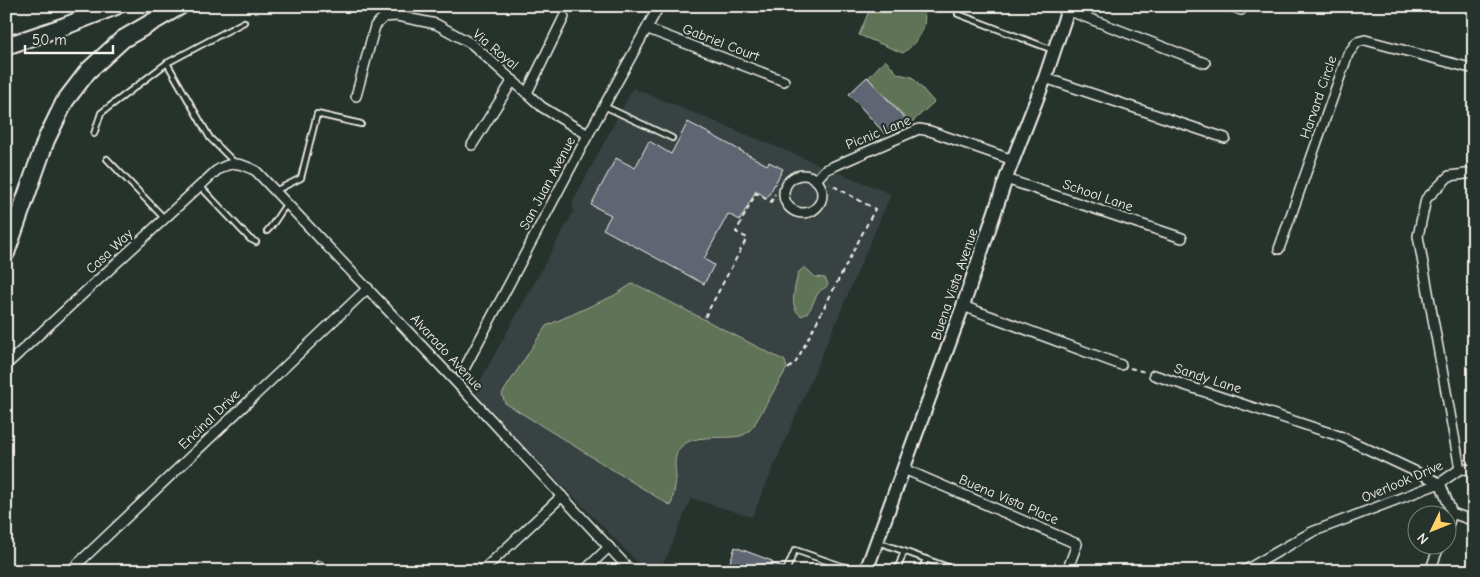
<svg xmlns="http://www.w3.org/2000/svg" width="1480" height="577" viewBox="0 0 1480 577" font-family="'Comic Neue',sans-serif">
<rect width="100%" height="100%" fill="#26332d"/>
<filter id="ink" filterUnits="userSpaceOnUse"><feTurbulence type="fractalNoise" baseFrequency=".02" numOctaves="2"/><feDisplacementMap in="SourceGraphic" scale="10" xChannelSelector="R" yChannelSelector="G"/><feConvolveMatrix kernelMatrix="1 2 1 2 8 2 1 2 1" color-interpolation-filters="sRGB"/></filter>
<g filter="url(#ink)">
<!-- built -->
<polygon fill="#374242" points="633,88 891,194 752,517 691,498 667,556 658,571 646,571 477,398 476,388 574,211 572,203"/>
<!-- green -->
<g fill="#5f7356" stroke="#aab29f">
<path d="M 871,6 L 923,6 C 929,27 919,41 903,53 L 859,35 Z"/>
<polygon points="885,60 898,74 912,77 934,102 911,123 868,78"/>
<path d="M 805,267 L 815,277 L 825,278 L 828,284 C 826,289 822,288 819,292 C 812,301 813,311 802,316 C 787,308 796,286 798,273 Z"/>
<path d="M 632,284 L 637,285 L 785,361 L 787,368 L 753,427 C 749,431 745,435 740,436 C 722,440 682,431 676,456 C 674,463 676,472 676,479 C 675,488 673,498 671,506 L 505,403 L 502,394 L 546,326 L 613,296 Z"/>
</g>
<!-- building -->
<g fill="#5f6573" stroke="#f4f1e8">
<polygon points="867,77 911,125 896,131 894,125 885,134 849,94"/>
<polygon points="688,122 767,165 769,162 783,169 767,198 756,191 740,220 728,214 704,259 714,265 704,284 603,229 611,215 591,205 616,158 635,168 649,141 671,154"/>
<polygon points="735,547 772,561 771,563 783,567 782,571 727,571"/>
</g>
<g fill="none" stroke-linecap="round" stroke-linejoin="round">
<!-- lane casing -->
<g stroke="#f4f1e8" stroke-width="8">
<g id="lane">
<polyline points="961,6 958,14 1053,50"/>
<polyline points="167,63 244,22"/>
<polyline points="604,106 672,138"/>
<polyline points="94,134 101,113 167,63 210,138 235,163"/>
<polyline points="107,159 164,218"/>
<polyline points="200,186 250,239 256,242"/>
<polyline points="275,191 301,178 317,114 361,124"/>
<path d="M 267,231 C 275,223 279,213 287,204"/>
<polyline points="878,542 959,571"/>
<polyline points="786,571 795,550 856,571"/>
<polyline points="897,571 904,551"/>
<polyline points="921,571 926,559"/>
</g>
</g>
<!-- street casing -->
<g stroke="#f4f1e8" stroke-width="12">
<g id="street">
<polyline points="1231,6 1241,10"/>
<polyline points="1067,10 1205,63"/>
<polyline points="648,29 784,81"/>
<polyline points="1045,78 1225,138"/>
<polyline points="527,93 564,17"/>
<polyline points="356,96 375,26 384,17 397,16 436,24 472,44 542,107 588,135"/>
<polyline points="472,145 513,80"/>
<circle cx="803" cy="194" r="19"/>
<polyline points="1006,179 1182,238"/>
<polyline points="816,180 825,170 919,129 930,131 1013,160"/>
<polyline points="1279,249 1348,54 1357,42 1365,40 1474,69"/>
<polyline points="963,306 1121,365"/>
<path d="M 6,365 L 216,171 C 232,161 239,162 256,171 L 454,380 L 631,571"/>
<polyline points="462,373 588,135 659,6"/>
<polyline points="1154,375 1342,437 1440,483 1452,513 1448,526"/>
<polyline points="904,469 1077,544 1067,571"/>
<polyline points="1460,469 1474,470"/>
<polyline points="1452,513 1474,521"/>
<polyline points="70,571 368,288"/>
<polyline points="316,571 319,566"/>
<polyline points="482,571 562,496"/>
<polyline points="584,571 609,547"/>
<polyline points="1244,571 1312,532 1440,483 1460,469 1418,236 1426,199 1449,176 1474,173"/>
<polyline points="1430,571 1440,544"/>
</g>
</g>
<!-- secondary casing -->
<g stroke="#f4f1e8" stroke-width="16">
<polyline id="secondary" points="866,571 963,306 1009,170 1045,78 1069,6"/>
</g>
<!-- highway casing -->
<g stroke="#f4f1e8" stroke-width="20">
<g id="highway">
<polyline points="6,46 65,26 116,6"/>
<polyline points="6,253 46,140 65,101 88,71 123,39 180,6"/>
</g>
</g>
<!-- path -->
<g stroke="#f4f1e8" stroke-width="2" stroke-dasharray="5 4" stroke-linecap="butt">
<polyline points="705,317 747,238 736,232 756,193 771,202 775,194"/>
<polyline points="1130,368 1145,372"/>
<polyline points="788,369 796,362 875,209 830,184"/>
</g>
<!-- lane -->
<use href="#lane" stroke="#26332d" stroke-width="4.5"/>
<!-- street -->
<use href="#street" stroke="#26332d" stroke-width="9"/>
<!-- secondary -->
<use href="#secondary" stroke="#26332d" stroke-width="12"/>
<!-- highway -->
<use href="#highway" stroke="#26332d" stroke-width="16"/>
</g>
</g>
<g text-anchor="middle" stroke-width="4.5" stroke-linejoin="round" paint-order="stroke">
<!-- street labels -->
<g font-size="14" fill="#f4f1e8" stroke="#26332d">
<text transform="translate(721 42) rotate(21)" y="5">Gabriel Court</text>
<text transform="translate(496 49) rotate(40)" y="5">Via Royal</text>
<text transform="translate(1318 97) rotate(-71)" y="5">Harvard Circle</text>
<text transform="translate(878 132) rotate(-22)" y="5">Picnic Lane</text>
<text transform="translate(547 183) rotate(-62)" y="5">San Juan Avenue</text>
<text transform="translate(1098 195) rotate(19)" y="5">School Lane</text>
<text transform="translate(109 251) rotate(-43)" y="5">Casa Way</text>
<text transform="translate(954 284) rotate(-71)" y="5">Buena Vista Avenue</text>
<text transform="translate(447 352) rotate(47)" y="5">Alvarado Avenue</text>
<text transform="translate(1208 378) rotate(18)" y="5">Sandy Lane</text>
<text transform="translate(209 419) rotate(-44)" y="5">Encinal Drive</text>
<text transform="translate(1402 481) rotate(-23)" y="5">Overlook Drive</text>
<text transform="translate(1009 499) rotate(23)" y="5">Buena Vista Place</text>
</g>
</g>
<!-- margin -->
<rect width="1480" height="577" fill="none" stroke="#26332d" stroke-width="25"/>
<rect x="12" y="12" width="1455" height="552" fill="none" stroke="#f4f1e8" stroke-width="2" filter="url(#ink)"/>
<!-- north arrow -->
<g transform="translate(1432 530) rotate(227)"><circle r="24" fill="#26332d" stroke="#787f78"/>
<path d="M0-4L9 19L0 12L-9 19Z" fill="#ffd166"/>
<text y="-8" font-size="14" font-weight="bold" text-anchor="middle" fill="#f4f1e8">N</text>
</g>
<!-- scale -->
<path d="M25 45v8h88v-8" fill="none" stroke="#f4f1e8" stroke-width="2.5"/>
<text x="32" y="45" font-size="15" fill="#f4f1e8" stroke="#26332d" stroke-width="4" paint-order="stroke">50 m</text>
</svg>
